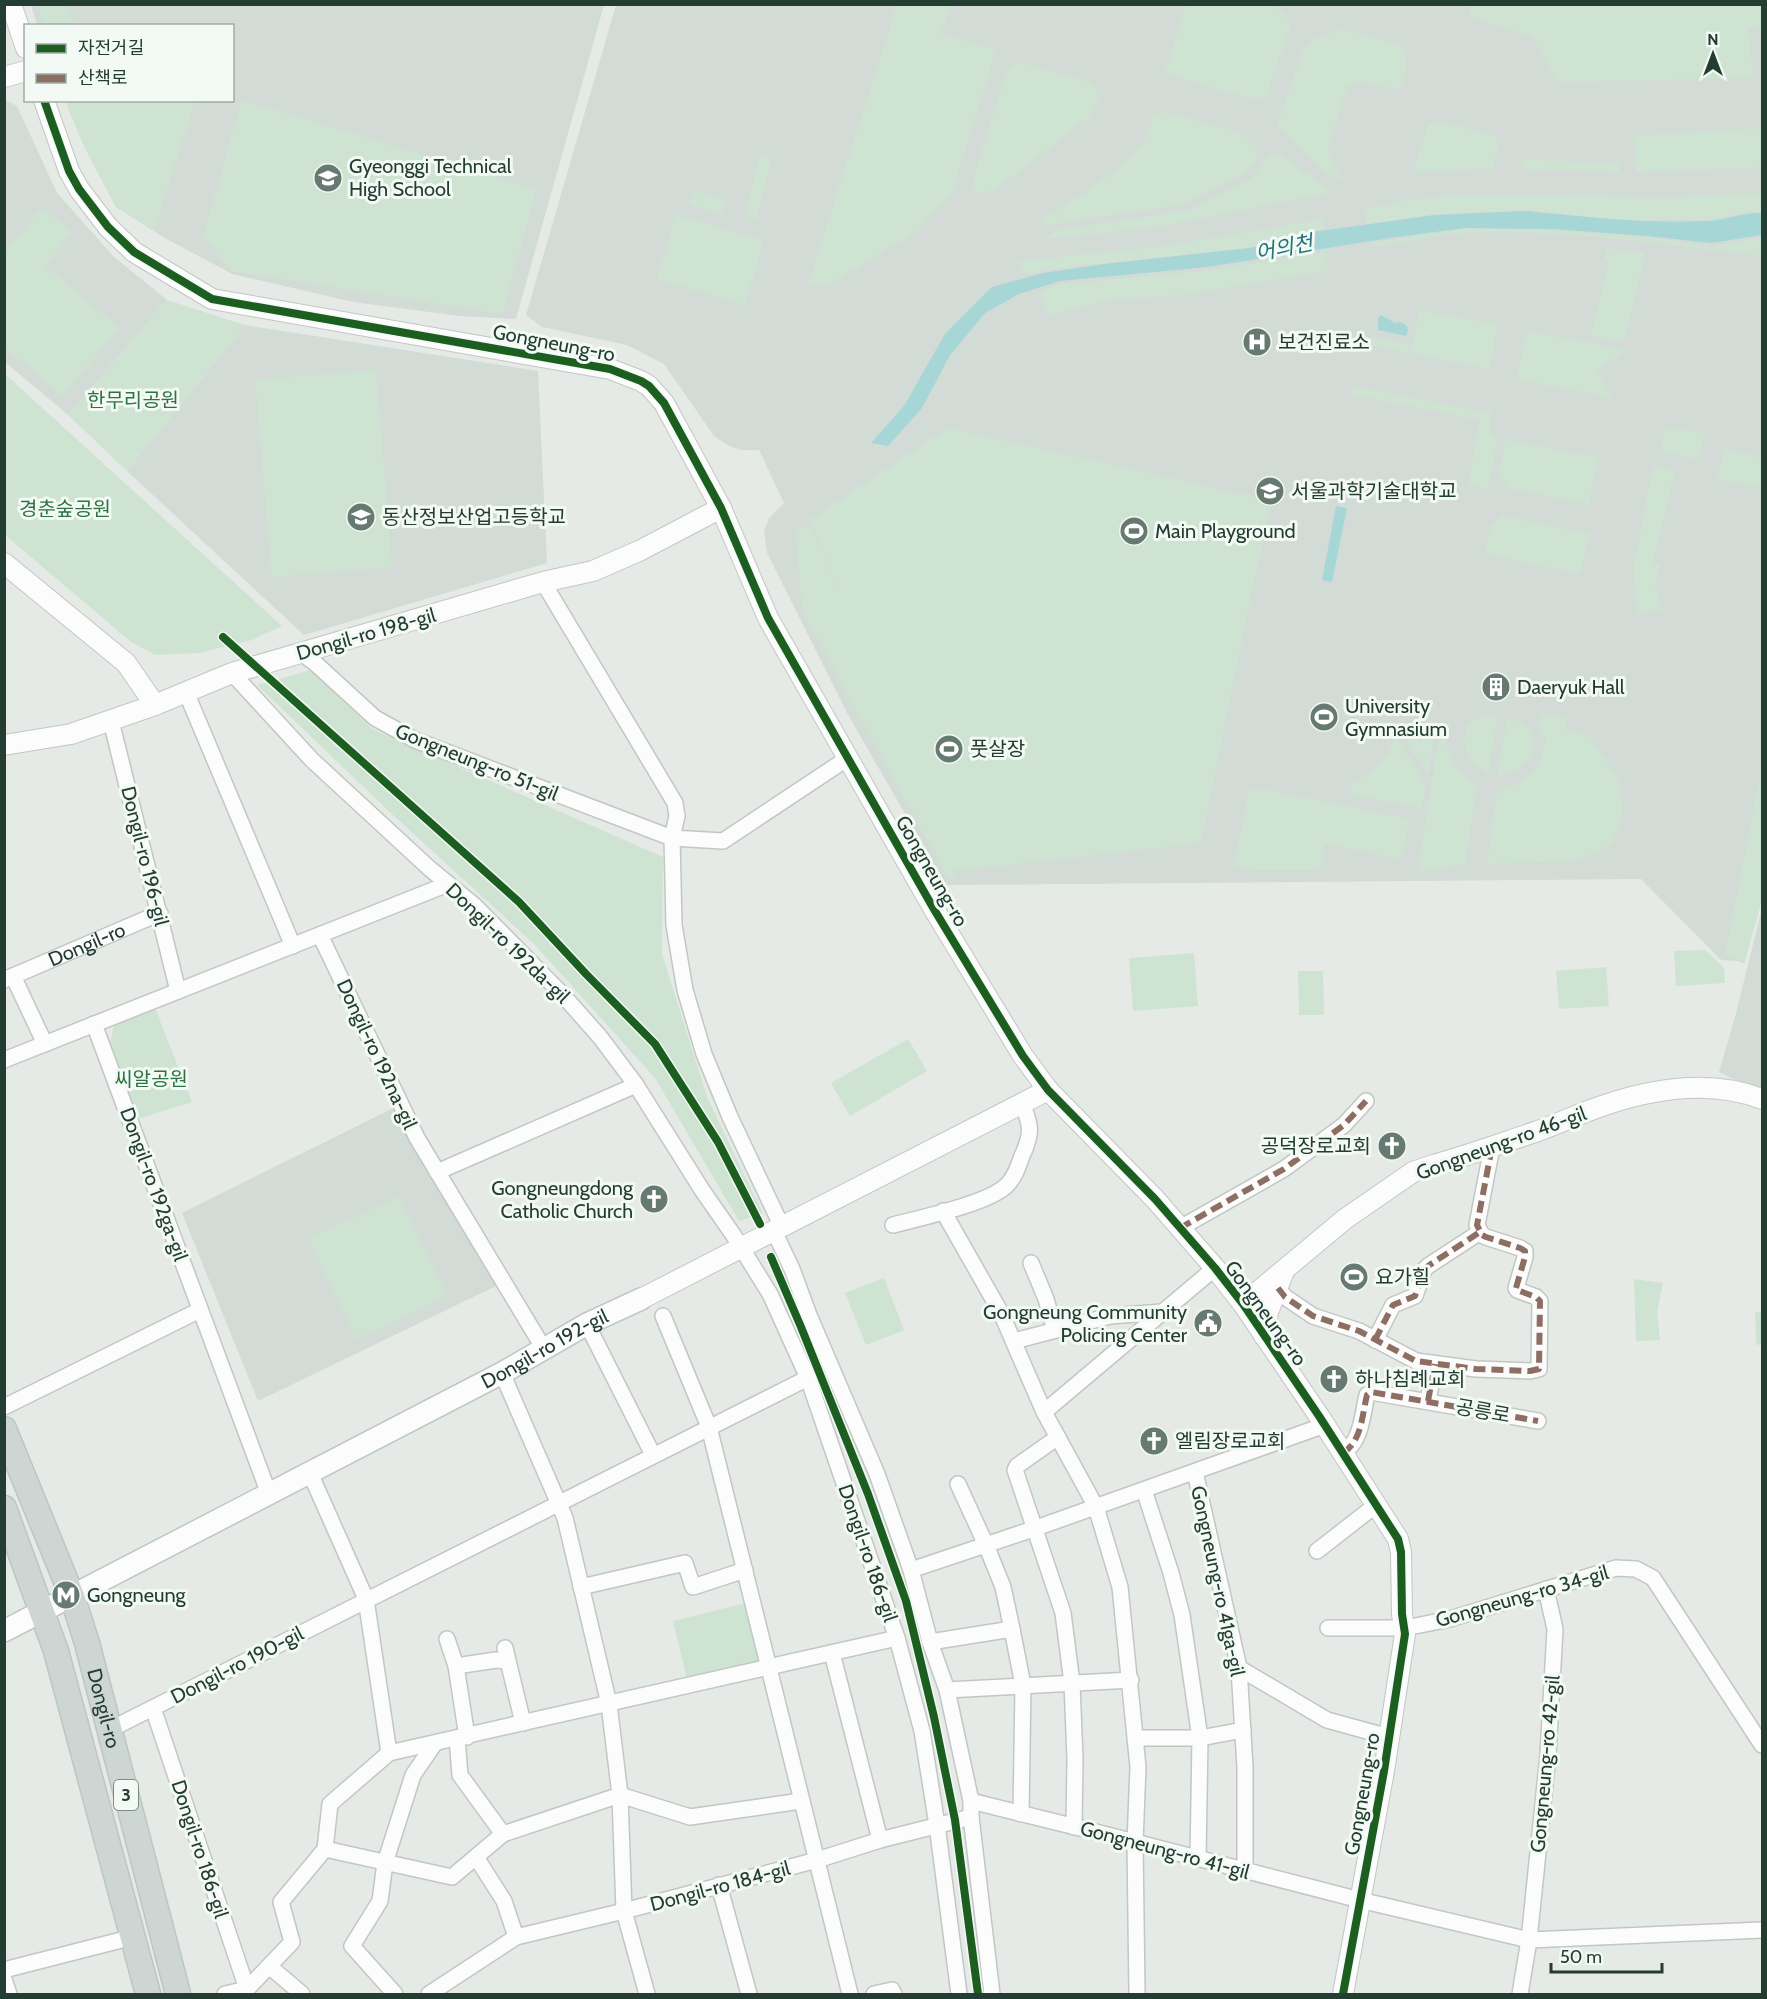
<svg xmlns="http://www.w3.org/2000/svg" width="1767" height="1999" viewBox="0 0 1767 1999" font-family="Cabin,'Noto Sans KR',sans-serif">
<rect width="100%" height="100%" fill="#e5eae7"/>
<!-- built -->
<g fill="#d3dbd6">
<polygon points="31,5 604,5 516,319 460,316 353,302 232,274 165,238 116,207 86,150 65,101 232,100 232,26 37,25"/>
<polygon points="616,5 1762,5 1762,861 1756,900 1738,961 1721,960 1641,879 946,885 847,713 767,553 764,531 769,518 784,503 759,450 741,450 729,446 714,436 664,364 627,345 542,327 526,315"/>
<polygon points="5,100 17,106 57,193 113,256 167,300 68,415 5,362"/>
<polygon points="245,325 538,371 547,563 304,635 127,471"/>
<polygon points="1762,908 1762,1088 1735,1080 1719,1072 1735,1017"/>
<polygon points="403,1103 496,1286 258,1401 182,1213"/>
</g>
<!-- green -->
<g fill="#cee3d2">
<polygon points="38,5 65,5 75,23 85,25 44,25"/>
<polygon points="897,5 951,5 941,34 996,50 952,193 918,231 830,284 808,285"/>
<polygon points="1186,5 1269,5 1284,12 1290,27 1266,97 1247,98 1165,73"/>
<polygon points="1469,5 1762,5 1762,27 1748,28 1753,78 1558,82 1532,36 1471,18"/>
<polygon points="1342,29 1402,46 1407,64 1400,89 1358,82 1347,87 1327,153 1345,181 1325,172 1277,125 1303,51 1312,40"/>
<polygon points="1014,64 1027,64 1090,82 1099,96 1089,117 994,191 977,192 973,189 973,180 1007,70"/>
<polygon points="242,100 536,189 503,314 232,271 203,237"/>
<polygon points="65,101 195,101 154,231 116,207 86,150"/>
<path d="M 1163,112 L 1240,132 L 1257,148 L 1256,161 L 1246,173 L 1186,204 L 1053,224 L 1042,223 L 1043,218 C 1079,196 1121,174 1145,138 C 1150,132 1151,123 1153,116 Z"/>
<polygon points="1439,121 1496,136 1498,146 1493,168 1418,172 1415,166 1428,124"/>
<polygon points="1762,128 1762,167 1636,172 1635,136"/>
<polygon points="1273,151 1330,190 1325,194 1156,227 1047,239 1055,230 1188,210 1251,179"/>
<polygon points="760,155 772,158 756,219 744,216"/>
<polygon points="1524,160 1619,162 1619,172 1523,169"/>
<polygon points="694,191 726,200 722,214 690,205"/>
<polygon points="1762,193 1762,212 1751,211 1709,220 1624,220 1526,210 1434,214 1367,224 1364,210 1403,201 1456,195 1673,197"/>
<polygon points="42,207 73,233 45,266 120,328 62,396 5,348 5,252"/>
<polygon points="676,215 764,240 745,305 657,279"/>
<polygon points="1322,219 1324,229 1250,247 1043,270 1025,275 1018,261 1167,246"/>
<path d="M 1465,229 L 1525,229 L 1647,237 L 1711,246 L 1762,238 L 1762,256 C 1665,244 1566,229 1467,233 C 1436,235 1404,242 1373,247 L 1371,243 Z"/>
<polygon points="1607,248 1645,253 1625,339 1617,341 1591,336 1609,261 1604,260"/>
<polygon points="1326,252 1328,271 1182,295 1110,300 1050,315 1040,292 1060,284 1212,270"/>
<polygon points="167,300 245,325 127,471 68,415"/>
<polygon points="1419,310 1497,325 1490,369 1411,353"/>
<polygon points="1527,331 1626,350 1595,371 1613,398 1517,379"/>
<polygon points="1365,336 1409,344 1408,353 1363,344"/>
<polygon points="376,370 392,567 272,577 255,380"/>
<polygon points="4,374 5,374 282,626 252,640 199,653 155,655 131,642 5,535"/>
<polygon points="1354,386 1491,413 1490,431 1497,442 1488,489 1470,485 1469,481 1480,420 1352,395"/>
<polygon points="1666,427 1704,434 1699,459 1661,451"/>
<polygon points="948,428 1272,501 1250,600 1201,843 953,871 955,876 949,880 802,610 796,531 810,525 844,600 810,520"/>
<polygon points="1506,440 1598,458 1589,504 1508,488 1499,472"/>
<polygon points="1724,449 1762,458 1762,488 1718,479"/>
<polygon points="1653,466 1675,470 1653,563 1660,565 1655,586 1661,610 1638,613 1633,571"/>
<polygon points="1503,516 1589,534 1580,574 1485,554 1490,527"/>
<polygon points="311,670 372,729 663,857 662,954 707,1097 763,1214 739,1221 655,1078 534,944 393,815 257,685"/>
<path d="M 1543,713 L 1567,718 L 1565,730 L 1589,736 L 1620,781 L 1622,814 L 1613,841 L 1596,853 L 1571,861 L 1487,864 L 1497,792 C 1531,779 1538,776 1546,739 L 1539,727 Z"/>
<path d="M 1488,715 L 1495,717 L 1497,720 L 1488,773 C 1461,762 1453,720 1488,715 Z"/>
<path d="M 1511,719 C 1551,730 1531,774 1497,775 L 1507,721 Z"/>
<polygon points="1398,726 1436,728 1428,776"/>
<path d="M 1440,730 L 1444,731 C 1447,758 1456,770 1477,787 L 1465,863 C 1448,869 1435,873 1418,870 Z"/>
<path d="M 1396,736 L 1426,785 L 1422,809 L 1351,794 L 1353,782 C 1375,773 1388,759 1396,736 Z"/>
<polygon points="1762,767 1762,900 1744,964 1725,954"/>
<polygon points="1250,787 1409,819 1402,860 1325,843 1319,870 1252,870 1234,866"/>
<polygon points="1705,950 1724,968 1725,983 1676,986 1674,951"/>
<polygon points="1194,953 1198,1006 1133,1011 1129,958"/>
<polygon points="1606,967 1609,1006 1559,1009 1556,971"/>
<polygon points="1298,971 1323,971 1324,1015 1299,1015"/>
<polygon points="155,1008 192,1102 134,1120 109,1050 114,1025"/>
<polygon points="908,1039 927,1071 850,1116 831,1083"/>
<polygon points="398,1197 448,1295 356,1340 309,1238"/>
<polygon points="884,1278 904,1330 866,1345 845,1293"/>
<polygon points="1634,1279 1663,1283 1657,1311 1660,1340 1636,1341"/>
<polygon points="1755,1311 1762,1313 1762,1344 1756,1345"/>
<polygon points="747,1603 762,1664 688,1683 673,1621"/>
</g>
<!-- water -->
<g fill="#a7d6d7">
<path d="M 1526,211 C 1586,217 1647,224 1707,221 C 1726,220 1743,212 1762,213 L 1762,235 L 1711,243 L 1647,236 L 1553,229 L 1465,228 L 1397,237 L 1207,267 L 1060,281 L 1019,294 L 985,313 L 950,355 L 922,408 L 888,446 L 871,443 L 904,406 L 945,334 L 992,287 L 1043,273 L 1104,264 L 1250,248 L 1313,232 L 1435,215 Z"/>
<polygon points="1381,315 1395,323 1401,322 1407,326 1408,331 1406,336 1378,330 1378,318"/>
<polygon points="1336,506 1347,508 1332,582 1322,580"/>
</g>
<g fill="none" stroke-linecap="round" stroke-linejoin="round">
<!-- minor casing -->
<g stroke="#c2c7c4" stroke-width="18">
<g id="minor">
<polyline points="543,582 675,803 677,816 672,838 723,841 848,758"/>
<polyline points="301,653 315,663 375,718 415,740 672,838 674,925 685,990 704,1054 730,1117 782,1227"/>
<polyline points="232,673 312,760 429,868 475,906 561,993 600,1037 636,1085 702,1190 734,1236 770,1294 808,1378 897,1638 922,1731 937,1825 959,1994"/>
<polyline points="186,692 293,946"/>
<polyline points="111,721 178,991"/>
<polyline points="320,935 417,1138 544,1349"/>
<polyline points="13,976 45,1044"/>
<path id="s1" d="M 4,980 L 160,913"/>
<polyline points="94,1024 269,1494"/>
<polyline points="4,1060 448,884"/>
<polyline points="437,1172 636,1085"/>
<polyline points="943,1211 1001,1313 1044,1412 1096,1507 1120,1587 1138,1767 1135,1843 1137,1994"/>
<path d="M 893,1225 C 920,1218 990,1203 1007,1185 C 1015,1177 1018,1167 1022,1156 C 1032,1134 1032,1126 1022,1104"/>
<polyline points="1180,1228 1284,1169 1344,1125 1366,1101"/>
<polyline points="774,1231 792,1269 809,1315 877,1474 911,1570 930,1642 947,1690 971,1801 971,1817 992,1994"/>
<polyline points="1031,1263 1046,1299 1055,1330"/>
<polyline points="1278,1288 1285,1297 1313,1316 1359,1331 1416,1361 1476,1369 1530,1371 1539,1369 1540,1301 1536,1297 1517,1290 1516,1288 1525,1257 1525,1251 1520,1248 1486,1237 1482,1235 1477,1225 1492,1147"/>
<polyline points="663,1316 709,1427 850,1994"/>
<polyline points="587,1324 653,1455"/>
<polyline points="1375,1340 1393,1305 1415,1296 1424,1270 1428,1266 1480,1232"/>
<polyline points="1014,1341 1110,1316 1162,1312"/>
<polyline points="502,1373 565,1518 609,1704 620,1795 624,1911 647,1994"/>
<polyline points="1428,1401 1435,1364"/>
<polyline points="4,1407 200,1310"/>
<polyline points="1044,1412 1215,1268"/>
<polyline points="1058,1437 1017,1466 1015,1470 1063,1613 1072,1683 1075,1759 1074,1827"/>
<path d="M 1343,1453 C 1362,1441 1362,1415 1367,1395 L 1371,1392 L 1538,1421"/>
<polyline points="1195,1472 1239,1668 1245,1767 1245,1871"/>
<polyline points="310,1473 366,1599 389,1753"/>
<polyline points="958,1484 986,1545 1003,1587 1012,1629 1023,1685 1021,1814"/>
<polyline points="1144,1490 1171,1573 1182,1615 1200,1738 1198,1859"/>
<polyline points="1317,1551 1376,1505"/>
<polyline points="911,1570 1036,1528 1325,1425"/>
<polyline points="581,1587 685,1563 693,1587 745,1570"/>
<polyline points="1328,1628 1405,1628 1450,1619 1616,1568 1636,1569 1653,1578 1762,1745"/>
<polyline points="447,1639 456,1666 467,1737"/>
<polyline points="930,1642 1012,1629"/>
<polyline points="505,1648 523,1723"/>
<polyline points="832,1653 880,1840"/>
<polyline points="456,1666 496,1660 508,1661"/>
<polyline points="1239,1668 1327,1720 1389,1737"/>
<polyline points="947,1690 1131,1680"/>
<polyline points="153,1708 247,1989"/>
<polyline points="109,1730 808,1378"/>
<polyline points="457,1738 460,1775 503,1834"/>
<polyline points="1135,1738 1200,1738 1243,1730"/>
<polyline points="801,1801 690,1817 620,1795 503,1834 452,1877 325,1849 330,1804 389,1753 897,1638"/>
<polyline points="971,1801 1088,1830 1360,1900 1529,1940 1762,1930"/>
<polyline points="476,1857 504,1901 516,1937"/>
<polyline points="719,1885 749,1994"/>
<polyline points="269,1966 302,1994"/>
<polyline points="4,1970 133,1937"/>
<polyline points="4,1979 9,1994"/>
<polyline points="225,1994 247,1989 292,1942 281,1902 325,1849"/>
<polyline points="395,1994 352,1946 380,1901 385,1863 413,1775 435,1743"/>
<polyline points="429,1994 516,1937 624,1911 817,1860 880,1840 971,1817"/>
<polyline points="874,1994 892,1990 894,1994"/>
<polyline points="1520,1994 1529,1940 1548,1755 1555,1629 1546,1589"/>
</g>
</g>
<!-- tertiary casing -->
<g stroke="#c2c7c4" stroke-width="22">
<g id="tertiary">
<polyline points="11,4 26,48"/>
<polyline points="4,77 26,71"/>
<polyline points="44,100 69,171 79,189 108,227 134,252 212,299 610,369 641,381 649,386 664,403 721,508 768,618 935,911 1023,1056 1048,1090 1155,1199 1215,1268 1243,1304 1319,1416 1398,1539 1401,1552 1402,1614 1405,1634 1384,1771 1343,1994"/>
<polyline points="4,563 126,663 155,705"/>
<polyline points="4,745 71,734 155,705 232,673 543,582 593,571 641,550 721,508"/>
<polyline points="641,1299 1048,1090"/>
<path d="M 1243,1304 L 1345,1219 L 1413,1172 L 1430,1166 C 1467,1156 1502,1143 1538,1131 C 1560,1123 1581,1113 1602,1106 C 1654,1088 1710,1079 1762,1099"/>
<polyline points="1264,1336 1268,1312 1284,1271"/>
</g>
</g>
<!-- secondary casing -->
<g stroke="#c0c8c4" stroke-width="24">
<g id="secondary">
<path id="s2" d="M 4,1631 L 502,1373 L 587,1324 L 641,1299"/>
</g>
</g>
<!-- primary casing -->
<g stroke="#bdc6c2" stroke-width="27">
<g id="primary">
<path id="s3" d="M 4,1429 L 72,1596 L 87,1643 L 178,1994"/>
<polyline points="4,1508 56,1651 148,1994"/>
</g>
</g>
<!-- minor -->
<use href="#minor" stroke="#fbfcfb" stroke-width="15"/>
<!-- tertiary -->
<use href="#tertiary" stroke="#fbfcfb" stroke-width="20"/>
<!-- secondary -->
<use href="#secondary" stroke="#fbfcfb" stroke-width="21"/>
<!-- primary -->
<use href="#primary" stroke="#ced6d3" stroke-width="24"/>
<!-- quiet -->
<g stroke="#8d6e63" stroke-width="6" stroke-dasharray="12 6" stroke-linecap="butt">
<polyline points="1180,1228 1284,1169 1344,1125 1366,1101"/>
<polyline points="1278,1288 1285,1297 1313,1316 1359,1331 1416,1361 1476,1369 1530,1371 1539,1369 1540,1301 1536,1297 1517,1290 1516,1288 1525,1257 1525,1251 1520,1248 1486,1237 1482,1235 1477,1225 1492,1147"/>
<polyline points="1375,1340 1393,1305 1415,1296 1424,1270 1428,1266 1480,1232"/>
<polyline points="1428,1401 1435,1364"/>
<path d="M 1343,1453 C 1362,1441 1362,1415 1367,1395 L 1371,1392 L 1538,1421"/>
</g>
<!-- cycleway casing -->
<g stroke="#f3f9f5" stroke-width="11">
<g id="cycleway">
<polyline points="44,100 69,171 79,189 108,227 134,252 212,299 610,369 641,381 649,386 664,403 721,508 768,618 935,911 1023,1056 1048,1090 1155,1199 1215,1268 1243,1304 1319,1416 1398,1539 1401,1552 1402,1614 1405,1634 1384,1771 1343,1994"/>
<polyline points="223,637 519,902 586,974 655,1044 718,1142 760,1224"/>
<polyline points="771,1257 801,1327 868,1494 906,1601 934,1717 955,1820 978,1994"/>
</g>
</g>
<!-- cycleway -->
<use href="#cycleway" stroke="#1b5e20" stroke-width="8"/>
</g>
<!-- icons -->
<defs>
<g id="school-disc" transform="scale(1.5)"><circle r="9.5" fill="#677a71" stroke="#f3f9f5"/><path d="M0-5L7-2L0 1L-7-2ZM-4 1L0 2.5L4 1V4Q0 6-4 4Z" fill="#fff"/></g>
<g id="hospital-disc" transform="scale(1.5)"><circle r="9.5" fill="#677a71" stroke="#f3f9f5"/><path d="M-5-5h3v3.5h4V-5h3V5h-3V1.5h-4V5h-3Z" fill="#fff"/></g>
<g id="university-disc" transform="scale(1.5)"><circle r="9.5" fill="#677a71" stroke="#f3f9f5"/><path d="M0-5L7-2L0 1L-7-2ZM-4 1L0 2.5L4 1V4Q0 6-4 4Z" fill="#fff"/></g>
<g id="stadium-disc" transform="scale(1.5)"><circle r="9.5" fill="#677a71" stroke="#f3f9f5"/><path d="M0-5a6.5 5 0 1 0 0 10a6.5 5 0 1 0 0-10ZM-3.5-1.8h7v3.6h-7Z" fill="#fff"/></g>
<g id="building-disc" transform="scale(1.5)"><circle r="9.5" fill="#677a71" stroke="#f3f9f5"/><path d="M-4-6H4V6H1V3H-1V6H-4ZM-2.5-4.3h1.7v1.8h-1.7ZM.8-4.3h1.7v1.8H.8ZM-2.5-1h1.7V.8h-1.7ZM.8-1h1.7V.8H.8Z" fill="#fff"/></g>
<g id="church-disc" transform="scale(1.5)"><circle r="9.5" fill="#677a71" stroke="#f3f9f5"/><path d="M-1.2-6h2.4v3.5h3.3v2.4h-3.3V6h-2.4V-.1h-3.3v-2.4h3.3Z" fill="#fff"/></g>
<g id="civic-disc" transform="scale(1.5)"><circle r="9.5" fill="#677a71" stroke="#f3f9f5"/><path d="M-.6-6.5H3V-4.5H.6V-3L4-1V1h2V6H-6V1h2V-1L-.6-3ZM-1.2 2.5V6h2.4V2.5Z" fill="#fff"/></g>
<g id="metro-disc" transform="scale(1.5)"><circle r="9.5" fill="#677a71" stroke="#f3f9f5"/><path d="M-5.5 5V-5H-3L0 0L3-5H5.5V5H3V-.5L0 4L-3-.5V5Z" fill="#fff"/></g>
</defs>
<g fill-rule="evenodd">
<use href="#school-disc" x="328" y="178"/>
<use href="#hospital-disc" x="1257" y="342"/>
<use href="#university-disc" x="1270" y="491"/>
<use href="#school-disc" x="361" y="517"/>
<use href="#stadium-disc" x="1134" y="531"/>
<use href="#building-disc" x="1496" y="687"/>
<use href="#stadium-disc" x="1324" y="717"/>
<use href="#stadium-disc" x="949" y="749"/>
<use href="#church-disc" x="1392" y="1146"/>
<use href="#church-disc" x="654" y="1199"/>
<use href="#stadium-disc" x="1354" y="1277"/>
<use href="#civic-disc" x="1208" y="1323"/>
<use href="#church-disc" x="1334" y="1379"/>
<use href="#church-disc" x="1154" y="1441"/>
<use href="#metro-disc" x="66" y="1595"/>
</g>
<g text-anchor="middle" stroke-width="6" stroke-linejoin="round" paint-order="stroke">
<!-- shield labels -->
<rect fill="#f3f9f5" stroke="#61756c" stroke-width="1.5" x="114" y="1780" width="24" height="30" rx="4.5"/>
<g font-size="18" font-weight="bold" fill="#233d32">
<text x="126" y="1801">3</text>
</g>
<!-- poi labels -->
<g font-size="20" fill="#233d32" stroke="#f3f9f5" text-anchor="start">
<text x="349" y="173">Gyeonggi Technical<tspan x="349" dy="23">High School</tspan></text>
<text x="1278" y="349">보건진료소</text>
<text x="1291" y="498">서울과학기술대학교</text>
<text x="382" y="524">동산정보산업고등학교</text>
<text x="1155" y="538">Main Playground</text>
<text x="1517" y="694">Daeryuk Hall</text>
<text x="1345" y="713">University<tspan x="1345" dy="23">Gymnasium</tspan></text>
<text x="970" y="756">풋살장</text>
<text x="1371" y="1153" text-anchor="end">공덕장로교회</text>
<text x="633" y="1195" text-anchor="end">Gongneungdong<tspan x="633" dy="23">Catholic Church</tspan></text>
<text x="1375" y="1284">요가힐</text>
<text x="1187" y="1319" text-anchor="end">Gongneung Community<tspan x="1187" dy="23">Policing Center</tspan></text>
<text x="1355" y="1386">하나침례교회</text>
<text x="1175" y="1448">엘림장로교회</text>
<text x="87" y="1602">Gongneung</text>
</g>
<!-- street labels -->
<g font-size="20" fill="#233d32" stroke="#f3f9f5">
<text transform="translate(554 343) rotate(11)" y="7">Gongneung-ro</text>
<text transform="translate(366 634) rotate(-16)" y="7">Dongil-ro 198-gil</text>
<text transform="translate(477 762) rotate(22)" y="7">Gongneung-ro 51-gil</text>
<text transform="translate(145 856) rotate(76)" y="7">Dongil-ro 196-gil</text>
<text transform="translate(932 871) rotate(60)" y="7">Gongneung-ro</text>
<text transform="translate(508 943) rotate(44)" y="7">Dongil-ro 192da-gil</text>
<text dy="7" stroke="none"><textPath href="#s1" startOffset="90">Dongil-ro</textPath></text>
<text transform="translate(377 1054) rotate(65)" y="7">Dongil-ro 192na-gil</text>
<text transform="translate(1501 1143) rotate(-20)" y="7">Gongneung-ro 46-gil</text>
<text transform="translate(154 1184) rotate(70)" y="7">Dongil-ro 192ga-gil</text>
<text transform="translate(1266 1313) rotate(54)" y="7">Gongneung-ro</text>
<text dy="7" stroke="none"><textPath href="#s2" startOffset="610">Dongil-ro 192-gil</textPath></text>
<text transform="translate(1483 1411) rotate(10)" y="7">공릉로</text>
<text transform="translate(868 1553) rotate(71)" y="7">Dongil-ro 186-gil</text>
<text transform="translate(1218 1581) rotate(78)" y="7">Gongneung-ro 41ga-gil</text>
<text transform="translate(1522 1596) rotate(-16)" y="7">Gongneung-ro 34-gil</text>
<text transform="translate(237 1665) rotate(-27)" y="7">Dongil-ro 190-gil</text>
<text dy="7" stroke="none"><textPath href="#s3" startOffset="297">Dongil-ro</textPath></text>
<text transform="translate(1545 1764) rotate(-85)" y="7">Gongneung-ro 42-gil</text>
<text transform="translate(1362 1794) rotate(-80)" y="7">Gongneung-ro</text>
<text transform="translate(200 1849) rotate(72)" y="7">Dongil-ro 186-gil</text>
<text transform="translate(1165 1850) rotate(15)" y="7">Gongneung-ro 41-gil</text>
<text transform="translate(720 1886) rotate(-15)" y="7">Dongil-ro 184-gil</text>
</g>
<!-- park labels -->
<g font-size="20" fill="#2e7340" stroke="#f3f9f5">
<text x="133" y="407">한무리공원</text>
<text x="65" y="516">경춘숲공원</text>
<text x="151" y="1086">씨알공원</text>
</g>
<!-- water labels -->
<g font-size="21" font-style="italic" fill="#1e7477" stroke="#f3f9f5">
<text transform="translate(1284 248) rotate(-11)" y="7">어의천</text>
</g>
</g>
<!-- border -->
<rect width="1767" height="1999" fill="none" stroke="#233d32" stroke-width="12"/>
<!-- legend -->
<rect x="24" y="24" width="210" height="78" fill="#f3f9f5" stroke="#a0aea7" stroke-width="1.5"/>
<rect x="36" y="44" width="30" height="9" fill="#1b5e20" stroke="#a0aea7" stroke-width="1.5"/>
<text x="78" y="54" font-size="18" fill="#233d32">자전거길</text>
<rect x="36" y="74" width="30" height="9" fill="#8d6e63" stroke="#a0aea7" stroke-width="1.5"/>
<text x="78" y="84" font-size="18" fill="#233d32">산책로</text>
<!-- north arrow -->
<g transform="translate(1713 54)" stroke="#f3f9f5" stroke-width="4.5" paint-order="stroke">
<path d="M0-4.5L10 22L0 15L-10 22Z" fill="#233d32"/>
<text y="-9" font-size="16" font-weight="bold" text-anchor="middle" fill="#233d32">N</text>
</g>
<!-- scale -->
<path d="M1551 1963v9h111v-9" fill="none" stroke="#233d32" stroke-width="3"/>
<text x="1560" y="1963" font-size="18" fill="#233d32" stroke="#f3f9f5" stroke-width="4.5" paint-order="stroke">50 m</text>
</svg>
